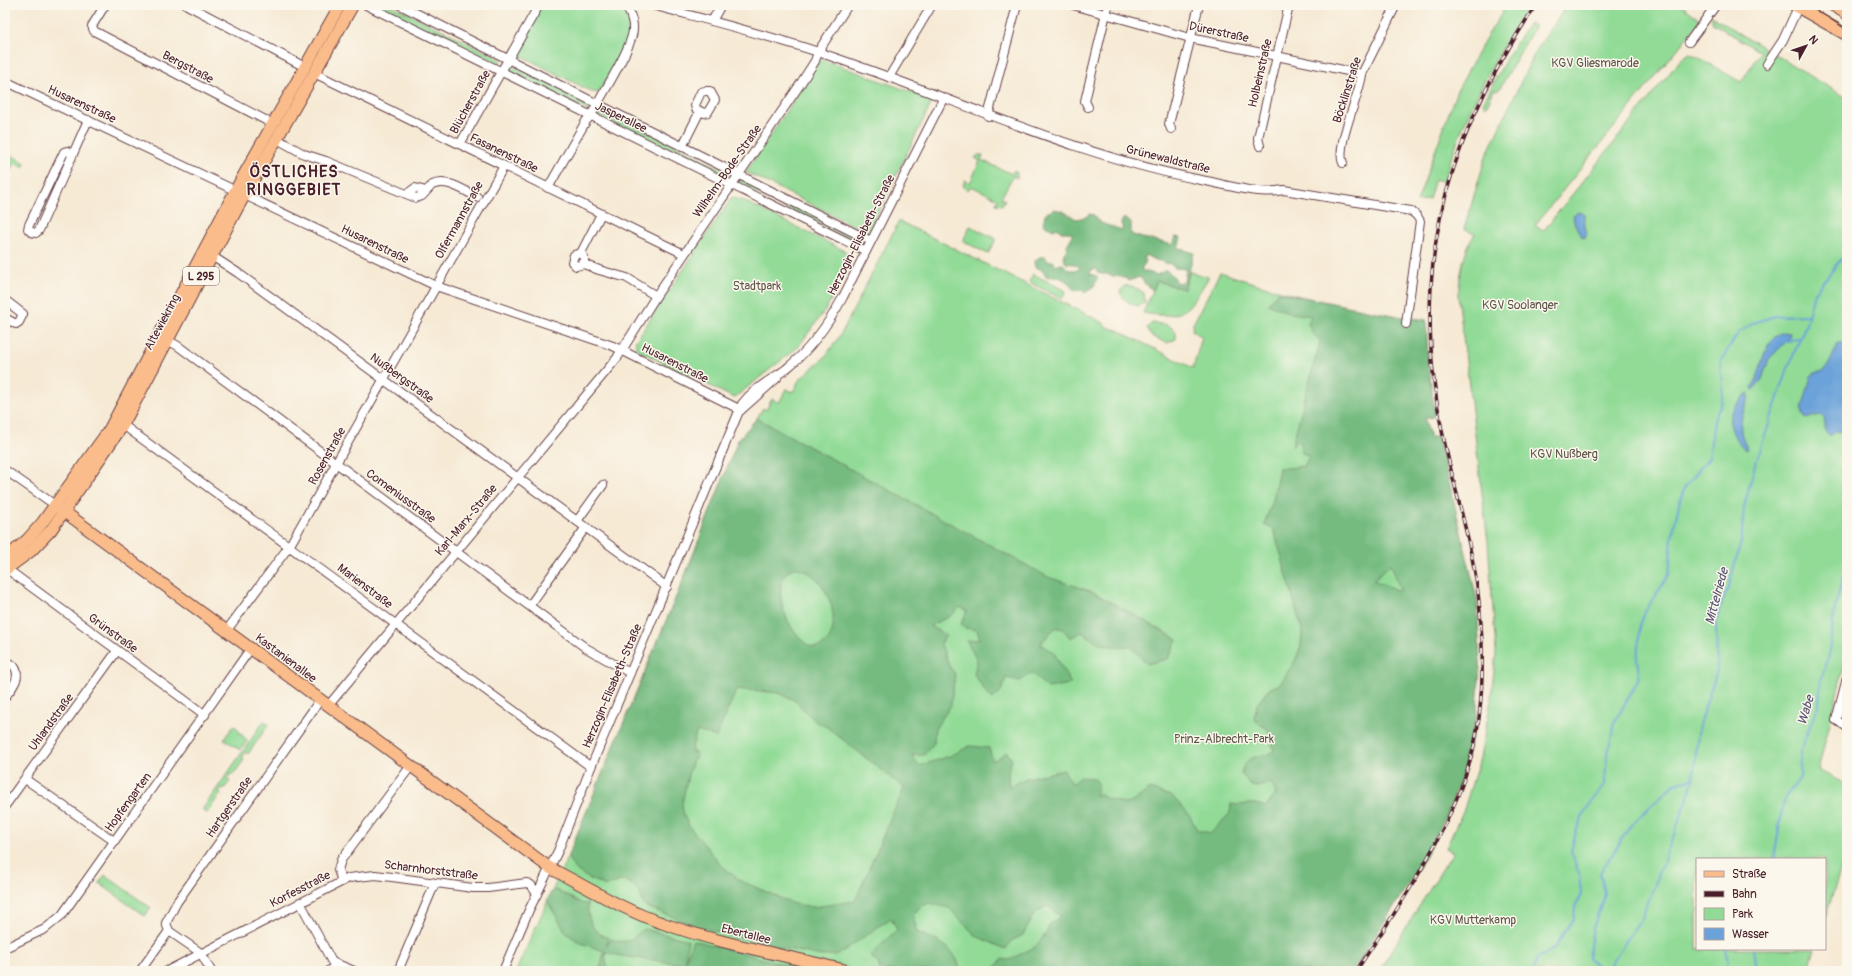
<svg xmlns="http://www.w3.org/2000/svg" width="1852" height="976" viewBox="0 0 1852 976" font-family="Pangolin,sans-serif">
<rect width="100%" height="100%" fill="#fbf7ec"/>
<filter id="ink" filterUnits="userSpaceOnUse"><feTurbulence type="fractalNoise" baseFrequency=".025" numOctaves="2"/><feDisplacementMap in="SourceGraphic" scale="8" xChannelSelector="R" yChannelSelector="G"/><feConvolveMatrix kernelMatrix="1 2 1 2 8 2 1 2 1" color-interpolation-filters="sRGB"/></filter>
<filter id="wash" filterUnits="userSpaceOnUse"><feTurbulence type="fractalNoise" baseFrequency=".012" numOctaves="4" result="noise"/><feDisplacementMap in="SourceGraphic" scale="16" xChannelSelector="R" yChannelSelector="G"/><feGaussianBlur stdDeviation="0.9" result="paint"/><feColorMatrix in="noise" values="0 0 0 0 0 0 0 0 0 0 0 0 0 0 0 0 0 1.4 0 .05"/><feComposite in="paint" operator="in"/></filter>
<g filter="url(#wash)">
<rect width="100%" height="100%" fill="#f6ead5"/>
<!-- green -->
<g fill="#92db97" stroke="#6e7d61">
<polygon points="373,5 391,5 501,59 498,67"/>
<path d="M 542,5 L 621,5 C 645,31 612,70 599,93 L 592,92 L 516,53 Z"/>
<path d="M 1507,5 L 1530,5 C 1493,60 1462,118 1444,182 L 1435,179 L 1429,199 L 1417,202 L 1456,93 L 1484,41 Z"/>
<path d="M 1567,5 L 1681,5 L 1701,20 L 1535,225 L 1543,231 L 1681,59 L 1690,53 L 1741,82 L 1760,52 L 1711,22 L 1711,16 L 1847,98 L 1847,654 L 1818,770 L 1847,785 L 1847,850 L 1825,918 L 1825,859 L 1697,859 L 1697,949 L 1815,949 L 1808,971 L 1379,971 L 1453,852 L 1446,848 L 1464,809 L 1480,758 L 1490,706 L 1496,653 L 1488,542 L 1458,295 C 1461,274 1462,252 1475,234 L 1464,229 L 1486,156 L 1535,52 Z"/>
<polygon points="1529,23 1535,26 1499,90 1494,90 1486,107 1483,103 1507,57"/>
<polygon points="821,59 933,100 868,233 746,172"/>
<polygon points="510,64 592,104 588,111 506,71"/>
<polygon points="600,108 733,174 728,181 596,115"/>
<polygon points="5,152 25,163 23,167 14,163 5,182"/>
<polygon points="978,155 983,155 981,160 1012,174 1014,170 1017,173 1017,178 1013,176 1001,198 1005,200 1002,205 996,204 998,199 971,186 968,190 963,186 965,180 970,183 980,161 975,158"/>
<polygon points="741,179 860,238 858,244 738,184"/>
<polygon points="732,197 744,201 845,251 849,258 850,263 826,309 798,347 734,398 638,350 635,342"/>
<path d="M 899,221 L 1104,323 L 1106,327 L 1117,330 L 1193,368 L 1202,337 L 1192,330 L 1193,324 L 1220,272 C 1286,295 1356,311 1426,320 L 1428,361 L 1435,416 L 1425,419 L 1430,438 L 1438,436 L 1477,600 L 1480,665 L 1476,719 L 1462,776 L 1446,816 L 1424,859 L 1353,971 L 516,971 L 568,856 L 686,573 L 738,440 L 757,418 L 763,408 L 766,410 L 772,399 L 779,403 L 786,389 L 793,392 L 799,380 L 825,357 L 841,334 Z"/>
<polygon points="970,226 996,239 988,254 963,241"/>
<path d="M 1190,272 L 1209,277 C 1187,311 1186,320 1143,313 L 1157,281 L 1184,289 Z"/>
<polygon points="1033,274 1066,291 1062,299 1029,282"/>
<path d="M 1125,286 L 1132,286 L 1144,293 L 1145,303 L 1137,306 C 1129,303 1122,300 1120,291 Z"/>
<polygon points="1152,323 1169,325 1176,333 1176,339 1167,343 1151,336 1147,328"/>
<polygon points="264,721 269,724 248,754 246,752 242,758 244,760 233,775 231,774 227,779 230,781 224,789 222,788 219,792 221,793 207,813 202,810"/>
<polygon points="234,725 247,741 240,750 224,739"/>
<polygon points="105,875 151,908 145,916 99,883"/>
</g>
<!-- forest -->
<g fill="#75bb80" stroke="#606d56" fill-rule="evenodd">
<path d="M 1054,209 L 1063,211 L 1076,219 L 1086,217 L 1089,214 L 1094,215 C 1099,226 1111,225 1121,230 L 1123,229 L 1121,223 L 1123,219 L 1126,219 L 1131,223 L 1131,234 C 1144,240 1158,240 1172,245 L 1175,237 L 1181,238 L 1178,248 L 1194,253 L 1184,289 L 1157,281 L 1153,290 L 1146,285 L 1140,277 L 1128,281 L 1126,278 L 1123,278 L 1117,275 L 1115,277 L 1109,274 L 1100,274 L 1095,269 L 1091,270 L 1090,274 L 1097,276 C 1098,283 1092,289 1086,292 L 1081,290 L 1076,291 C 1072,289 1072,287 1069,284 C 1064,277 1055,276 1047,277 L 1041,269 L 1035,267 L 1034,263 C 1037,258 1039,256 1045,257 L 1047,261 L 1053,261 L 1056,265 L 1063,264 L 1068,270 L 1078,270 L 1080,267 L 1074,264 L 1066,263 L 1063,258 L 1064,253 L 1068,249 L 1067,245 L 1073,235 L 1068,232 L 1061,232 L 1057,228 L 1053,230 L 1043,224 L 1045,214 ZM 1145,255 L 1158,261 L 1160,260 L 1166,264 L 1169,263 L 1175,268 L 1186,269 L 1184,282 L 1176,283 L 1175,278 L 1166,270 L 1157,275 L 1141,270 L 1146,261 L 1144,258 Z"/>
<path d="M 1278,292 L 1401,317 L 1426,320 L 1428,361 L 1435,416 L 1425,419 L 1430,438 L 1438,436 L 1477,600 L 1480,665 L 1476,719 L 1462,776 L 1446,816 L 1424,859 L 1353,971 L 992,971 L 1002,959 L 1009,960 L 1035,947 L 1047,932 L 1050,924 L 1061,916 L 1047,906 L 1038,911 L 1031,919 L 1023,935 L 1011,941 L 1006,949 L 976,936 L 949,908 L 930,903 L 921,906 L 913,915 L 917,932 C 937,941 957,947 960,971 L 883,971 L 880,970 L 878,963 L 870,956 L 897,929 L 891,918 L 838,955 L 821,956 L 768,945 L 699,927 L 644,906 C 641,892 637,886 624,880 L 606,886 C 591,879 573,874 568,856 L 686,573 L 738,440 L 757,418 L 1048,577 L 1093,592 L 1177,639 L 1168,659 L 1147,664 L 1131,646 C 1109,648 1099,645 1082,632 L 1070,638 L 1063,628 L 1055,628 L 1040,644 L 1054,653 L 1071,684 L 1047,688 L 1032,673 L 1020,681 L 1006,678 L 1001,691 L 993,699 L 987,694 L 974,674 L 977,661 L 967,641 L 980,639 L 977,630 L 965,628 L 961,624 L 967,611 L 960,607 C 947,621 944,617 930,626 L 946,635 L 941,644 L 949,666 L 955,674 L 951,705 L 935,729 L 934,743 L 924,755 L 912,755 L 919,766 L 950,756 L 970,746 L 989,748 L 993,761 L 1007,752 L 1012,760 L 1008,772 L 1009,787 L 1026,778 L 1064,770 L 1072,784 L 1080,777 L 1094,778 L 1098,783 L 1095,795 L 1100,794 L 1105,798 L 1127,804 L 1134,801 L 1150,789 L 1173,797 L 1190,816 L 1197,830 L 1211,833 L 1230,813 L 1231,804 C 1246,807 1248,800 1266,807 L 1276,794 L 1273,785 L 1269,783 L 1258,787 L 1251,786 L 1241,773 C 1247,752 1258,760 1274,751 L 1268,730 L 1254,719 L 1257,704 L 1269,689 L 1280,684 L 1295,661 L 1301,646 L 1302,630 L 1274,530 L 1264,524 L 1273,500 L 1279,468 L 1289,468 L 1304,466 L 1309,457 L 1301,452 L 1301,443 L 1298,441 L 1292,446 L 1320,341 L 1312,333 L 1308,323 L 1311,316 L 1290,313 L 1268,304 ZM 1391,564 L 1400,590 L 1399,591 L 1373,580 ZM 794,568 C 821,569 838,607 832,631 C 831,636 829,640 824,644 C 800,664 759,581 794,568 ZM 737,689 L 779,693 L 794,700 L 816,722 L 827,727 L 904,788 L 855,901 L 814,907 L 794,904 L 741,881 L 722,866 L 689,826 L 684,816 L 682,804 L 688,775 L 693,760 L 696,758 L 697,755 L 696,753 L 691,751 L 697,731 L 716,737 Z"/>
<path d="M 556,890 L 583,904 L 587,903 C 590,923 589,930 609,938 L 606,947 L 611,939 C 628,945 631,939 644,929 L 688,940 L 685,961 L 693,940 L 802,969 L 801,971 L 682,971 L 683,964 L 621,956 L 605,952 L 607,966 L 610,971 L 600,971 L 604,951 L 581,943 L 567,934 L 547,901 L 551,892 Z"/>
</g>
<!-- water -->
<g fill="#6ba2d9" stroke="#5a6082">
<polygon points="1578,212 1584,214 1584,228 1587,232 1585,238 1581,237 1574,222 1573,215"/>
<path d="M 1784,332 L 1790,333 L 1789,339 L 1769,359 L 1762,379 L 1753,390 L 1752,387 C 1765,369 1759,341 1784,332 Z"/>
<path d="M 1844,343 L 1847,346 L 1847,431 L 1835,432 L 1832,435 L 1829,435 L 1825,431 C 1825,410 1823,414 1806,419 L 1803,415 L 1802,409 L 1811,376 L 1815,373 L 1824,371 L 1829,364 L 1838,344 Z"/>
<path d="M 1748,393 C 1754,401 1729,421 1748,448 L 1747,450 C 1737,445 1726,424 1731,413 C 1734,406 1743,397 1748,393 Z"/>
</g>
<g fill="none" stroke-linecap="round" stroke-linejoin="round">
<!-- stream -->
<g stroke="#6ba2d9" stroke-width="2">
<polyline points="1788,341 1800,338"/>
<polyline points="1774,859 1784,799 1800,778 1801,749 1819,703 1821,679 1828,660 1835,608 1847,563"/>
<polyline points="1533,971 1538,957 1556,948 1563,934 1574,919 1575,907 1581,894 1579,874 1571,852 1576,831 1587,808 1605,784 1606,764 1614,723 1638,680 1639,672 1637,660 1640,626 1645,611 1669,575 1672,536 1680,500 1685,487 1709,457 1714,420 1722,401 1723,380 1720,372 1721,361 1738,333 1754,323 1775,316 1808,315"/>
<polyline points="1602,971 1588,959 1593,928 1605,893 1600,873 1631,825 1673,785 1693,778"/>
<polyline points="1609,971 1611,963 1642,918 1688,798 1693,778 1699,725 1717,671 1716,625 1720,607 1728,589 1741,542 1744,507 1755,465 1788,368 1806,324 1814,293 1847,252"/>
<polyline points="1710,971 1728,965 1726,949"/>
<polyline points="1753,971 1756,963 1754,949"/>
</g>
</g>
</g>
<g filter="url(#ink)">
<g fill="none" stroke-linecap="round" stroke-linejoin="round">
<!-- minor casing -->
<g stroke="#643d44" stroke-width="10">
<g id="minor">
<polyline points="105,5 92,26 94,31 273,124"/>
<polyline points="187,5 305,67"/>
<polyline points="366,5 866,251"/>
<polyline points="400,5 871,241"/>
<path d="M 652,5 C 707,20 764,34 818,52 C 948,95 1071,155 1206,181 C 1231,186 1259,195 1284,190 L 1411,211 L 1417,216 L 1420,221 L 1406,324"/>
<polyline points="1073,5 1190,38 1362,74"/>
<polyline points="712,21 721,5"/>
<polyline points="1689,42 1716,5"/>
<polyline points="1767,64 1783,40 1799,5"/>
<polyline points="314,73 684,254"/>
<polyline points="889,77 932,5"/>
<polyline points="5,81 436,286 613,346 741,410"/>
<polygon points="705,91 710,91 715,100 708,112 704,113 696,109 695,105 701,92"/>
<polyline points="1088,107 1085,101 1108,5"/>
<polyline points="988,116 1017,5"/>
<polyline points="1171,129 1169,124 1199,5"/>
<path d="M 277,139 L 304,154 L 326,161 L 416,198 L 422,196 L 432,185 C 447,178 463,190 477,197"/>
<polyline points="460,144 539,5"/>
<polyline points="1260,146 1258,138 1289,5"/>
<polyline points="682,147 699,113"/>
<polygon points="67,151 73,154 39,230 36,233 31,232 28,229 29,225 64,152"/>
<polyline points="73,154 88,120"/>
<path d="M 1343,163 C 1335,146 1360,95 1362,74 L 1396,5"/>
<path d="M 548,188 L 586,121 L 591,116 C 600,97 633,47 633,29 C 634,20 629,12 626,5"/>
<polyline points="407,194 415,188 426,191"/>
<polyline points="601,214 581,253 584,258 584,264 599,270 627,278 656,296"/>
<polyline points="581,253 574,255 572,262 576,266 584,264"/>
<polyline points="212,256 238,273 667,587"/>
<polyline points="5,300 23,314 19,322 16,324 5,318"/>
<polyline points="164,338 178,346 586,648 630,673"/>
<polyline points="741,410 777,378"/>
<polyline points="123,425 591,767"/>
<polyline points="5,470 55,505"/>
<polyline points="577,521 603,485"/>
<polyline points="7,569 205,715"/>
<polyline points="530,605 586,527"/>
<polyline points="227,630 290,545 504,166"/>
<path d="M 5,660 L 14,666 C 22,677 12,688 5,697"/>
<polyline points="1847,678 1836,720 1847,727"/>
<polyline points="328,706 617,358 656,296 799,86 815,61 818,52 848,5"/>
<polyline points="25,779 114,841"/>
<polyline points="5,806 117,651"/>
<polyline points="342,881 338,870 341,860 410,767"/>
<polyline points="300,902 332,962 354,971"/>
<polyline points="5,948 45,929 62,915 251,648"/>
<polyline points="140,971 169,931"/>
<polyline points="167,971 349,878 375,875 392,877 473,888 488,888 527,883 531,885 537,894"/>
<polyline points="211,971 201,953 169,931 166,923 177,902 320,700"/>
<polyline points="328,971 338,965"/>
<polyline points="398,971 435,883"/>
<path d="M 503,971 L 529,910 L 558,851 L 591,767 L 742,404 C 754,388 771,380 786,369 C 811,349 828,325 843,297 L 943,99"/>
</g>
</g>
<!-- major casing -->
<g stroke="#643d44" stroke-width="13">
<g id="major">
<polyline points="1794,5 1847,35"/>
<polyline points="1832,5 1847,14"/>
<path d="M 55,505 L 550,868 C 587,887 623,910 662,923 C 723,945 786,955 848,971"/>
<polyline points="5,559 27,540 42,523 109,430 241,180 340,5"/>
<polyline points="5,570 31,551 51,530 123,425 238,207 353,5"/>
</g>
</g>
<!-- minor -->
<use href="#minor" stroke="#fff" stroke-width="8"/>
<!-- major -->
<use href="#major" stroke="#fabc8b" stroke-width="11"/>
<!-- tram -->
<polyline stroke="#4a1f2b" stroke-width="1" points="1809,5 1847,30"/>
<!-- rail casing -->
<g stroke="#4a1f2b" stroke-width="3.5">
<path id="rail" d="M 1356,971 C 1405,898 1468,807 1479,718 C 1484,675 1483,629 1477,585 C 1470,539 1456,494 1446,449 C 1407,281 1440,147 1536,5"/>
</g>
<!-- rail -->
<use href="#rail" stroke="#fbf7ec" stroke-width="2" stroke-dasharray="6" stroke-linecap="butt"/>
</g>
</g>
<g text-anchor="middle" stroke-width="3" stroke-linejoin="round" paint-order="stroke">
<!-- shield labels -->
<rect fill="#fbf7ec" stroke="#7f6065" stroke-width="1" x="183" y="267" width="36" height="18" rx="3"/>
<g font-size="11" font-weight="bold" fill="#4a1f2b">
<text x="201" y="280">L 295</text>
</g>
<!-- street labels -->
<g font-size="12" fill="#4a1f2b" stroke="#fbf7ec">
<text transform="translate(1219 32) rotate(12)" y="4">Dürerstraße</text>
<text transform="translate(188 67) rotate(28)" y="4">Bergstraße</text>
<text transform="translate(1260 73) rotate(-77)" y="4">Holbeinstraße</text>
<text transform="translate(1347 90) rotate(-72)" y="4">Böcklinstraße</text>
<text transform="translate(470 102) rotate(-61)" y="4">Blücherstraße</text>
<text transform="translate(82 104) rotate(25)" y="4">Husarenstraße</text>
<text transform="translate(621 117) rotate(26)" y="4">Jasperallee</text>
<text transform="translate(504 153) rotate(26)" y="4">Fasanenstraße</text>
<text transform="translate(1168 159) rotate(14)" y="4">Grünewaldstraße</text>
<text transform="translate(727 171) rotate(-55)" y="4">Wilhelm-Bode-Straße</text>
<text transform="translate(459 220) rotate(-61)" y="4">Olfermannstraße</text>
<text transform="translate(861 235) rotate(-63)" y="4">Herzogin-Elisabeth-Straße</text>
<text transform="translate(375 244) rotate(26)" y="4">Husarenstraße</text>
<text transform="translate(162 322) rotate(-62)" y="4">Altewiekring</text>
<text transform="translate(675 363) rotate(27)" y="4">Husarenstraße</text>
<text transform="translate(402 378) rotate(36)" y="4">Nußbergstraße</text>
<text transform="translate(327 456) rotate(-61)" y="4">Rosenstraße</text>
<text transform="translate(401 496) rotate(36)" y="4">Comeniusstraße</text>
<text transform="translate(466 520) rotate(-50)" y="4">Karl-Marx-Straße</text>
<text transform="translate(365 586) rotate(37)" y="4">Marienstraße</text>
<text transform="translate(113 633) rotate(36)" y="4">Grünstraße</text>
<text transform="translate(286 658) rotate(37)" y="4">Kastanienallee</text>
<text transform="translate(612 686) rotate(-67)" y="4">Herzogin-Elisabeth-Straße</text>
<text transform="translate(51 722) rotate(-54)" y="4">Uhlandstraße</text>
<text transform="translate(128 802) rotate(-54)" y="4">Hopfengarten</text>
<text transform="translate(229 807) rotate(-55)" y="4">Hartgerstraße</text>
<text transform="translate(431 870) rotate(7)" y="4">Scharnhorststraße</text>
<text transform="translate(300 889) rotate(-27)" y="4">Korfesstraße</text>
<text transform="translate(746 934) rotate(14)" y="4">Ebertallee</text>
</g>
<!-- park labels -->
<g font-size="12" fill="#60574b" stroke="#fbf7ec">
<text x="1595" y="67">KGV Gliesmarode</text>
<text x="757" y="290">Stadtpark</text>
<text x="1520" y="309">KGV Soolanger</text>
<text x="1564" y="458">KGV Nußberg</text>
<text x="1224" y="743">Prinz-Albrecht-Park</text>
<text x="1473" y="924">KGV Mutterkamp</text>
</g>
<!-- water labels -->
<g font-size="13" font-style="italic" fill="#575371" stroke="#fbf7ec">
<text transform="translate(1716 596) rotate(-75)" y="5">Mittelriede</text>
<text transform="translate(1805 710) rotate(-73)" y="5">Wabe</text>
</g>
<!-- district labels -->
<g font-size="16" font-weight="bold" letter-spacing="1" fill="#4a1f2b" stroke="#fbf7ec">
<text x="294" y="177">ÖSTLICHES<tspan x="294" dy="18">RINGGEBIET</tspan></text>
</g>
</g>
<!-- margin -->
<rect width="1852" height="976" fill="none" stroke="#fbf7ec" stroke-width="20"/>
<!-- legend -->
<rect x="1696" y="858" width="130" height="92" fill="#fbf7ec" stroke="#b4a19f"/>
<rect x="1704" y="871" width="20" height="6" fill="#fabc8b" stroke="#b4a19f"/>
<text x="1732" y="878" font-size="12" fill="#4a1f2b">Straße</text>
<rect x="1704" y="891" width="20" height="6" fill="#4a1f2b" stroke="#b4a19f"/>
<text x="1732" y="898" font-size="12" fill="#4a1f2b">Bahn</text>
<rect x="1704" y="908" width="20" height="12" fill="#92db97" stroke="#b4a19f"/>
<text x="1732" y="918" font-size="12" fill="#4a1f2b">Park</text>
<rect x="1704" y="928" width="20" height="12" fill="#6ba2d9" stroke="#b4a19f"/>
<text x="1732" y="938" font-size="12" fill="#4a1f2b">Wasser</text>
<!-- north arrow -->
<g transform="translate(1806 46) rotate(50)" stroke="#fbf7ec" stroke-width="3" paint-order="stroke">
<path d="M0-3L7 15L0 10L-7 15Z" fill="#4a1f2b"/>
<text y="-6" font-size="11" font-weight="bold" text-anchor="middle" fill="#4a1f2b">N</text>
</g>
</svg>
